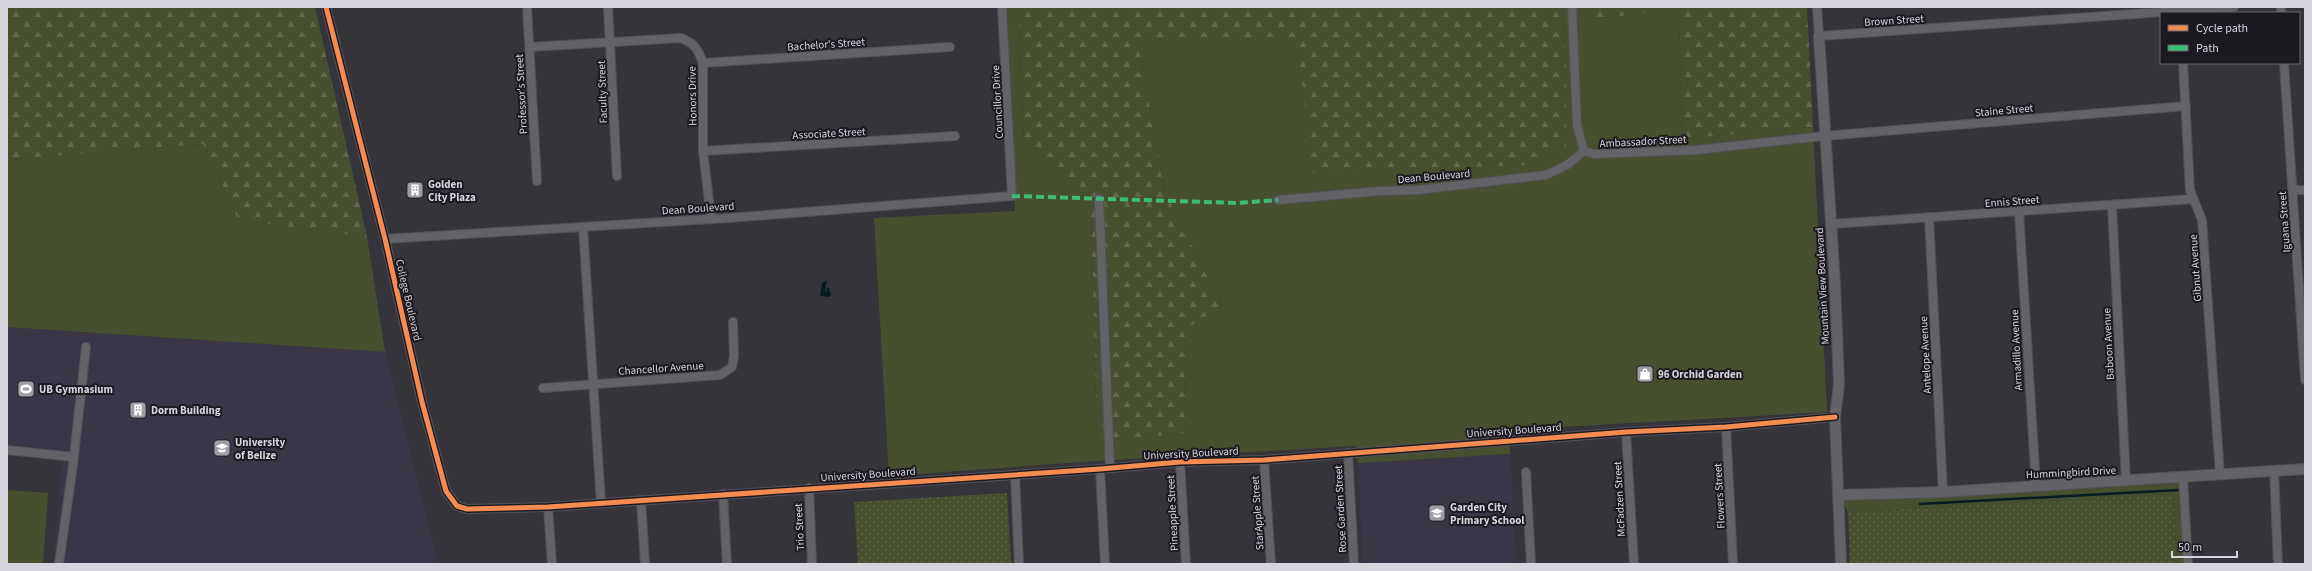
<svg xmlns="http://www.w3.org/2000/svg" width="2312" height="571" viewBox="0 0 2312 571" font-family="'Source Sans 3',sans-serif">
<defs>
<pattern id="forest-firs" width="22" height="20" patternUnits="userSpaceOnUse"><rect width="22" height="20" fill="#46502e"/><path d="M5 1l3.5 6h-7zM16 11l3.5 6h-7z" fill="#60684c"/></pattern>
<pattern id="park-dots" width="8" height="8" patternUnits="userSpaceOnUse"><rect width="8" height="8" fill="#46502e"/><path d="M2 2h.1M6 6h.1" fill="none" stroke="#60684c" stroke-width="1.8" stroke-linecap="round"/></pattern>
</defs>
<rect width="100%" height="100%" fill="#36343b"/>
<!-- built -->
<g fill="#3a3647">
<polygon points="7,327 385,352 438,564 53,564 63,451 7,445"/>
<polygon points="1510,454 1516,564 1363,564 1358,463"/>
</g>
<!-- grass -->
<g fill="#46502e">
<polygon points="1007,7 1018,7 1024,141 1064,171 1091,210 1097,441 1185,433 1186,328 1222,305 1164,190 1138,40 1297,39 1566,62 1562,7 1590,7 1591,19 1679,10 1682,139 1813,127 1827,412 1508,430 1510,454 1358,463 1355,446 1096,461 889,476 874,218 1015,211"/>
<polygon points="203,144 238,220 367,237 385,352 7,327 7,162 13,159"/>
<polygon points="2183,478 2188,564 2177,564 2173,494 1848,512 1839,495"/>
<polygon points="7,490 48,493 43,564 7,564"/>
</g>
<!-- forest -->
<g fill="url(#forest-firs)">
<polygon points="7,7 315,7 367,237 238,220 203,144 13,159 7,162"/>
<polygon points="1018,7 1562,7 1566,62 1566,146 1528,165 1313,173 1297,40 1138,40 1164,190 1222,305 1186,329 1185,433 1097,442 1091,210 1064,171 1024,141"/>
<polygon points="1590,7 1807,7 1813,127 1682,139 1679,10 1591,19"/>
</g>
<!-- park -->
<g fill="url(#park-dots)">
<polygon points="1007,493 1011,564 858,564 854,502"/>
<polygon points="2173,494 2177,564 1850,564 1848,512"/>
</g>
<!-- water -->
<polygon fill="#071c22" points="827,280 825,291 828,292 826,290 827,288 829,288 831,295 829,297 820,296 822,283"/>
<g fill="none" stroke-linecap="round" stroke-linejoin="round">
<!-- stream -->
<polyline stroke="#071c22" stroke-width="2.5" points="1920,504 2179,490"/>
<!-- minor casing -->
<g stroke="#535157" stroke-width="10">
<g id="minor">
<polyline points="326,7 385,239 422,402 446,491 457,506 467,509 548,507 1100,469 1180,462 1264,460 1626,432 1726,427 1835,417"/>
<polyline points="527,7 537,181"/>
<polyline points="608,7 617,176"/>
<polyline points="1572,7 1577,125 1584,151 1594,154 1696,150 1824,136 2186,106"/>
<polyline points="1817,7 1819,36 2234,7"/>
<polyline points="2281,7 2281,13"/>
<path d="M 530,47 L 681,38 C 694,43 698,49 703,63 L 703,151 L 711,218"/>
<polyline points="703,63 950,47"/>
<polyline points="2183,63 2190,190 2202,220 2220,475"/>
<polyline points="2284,63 2305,380"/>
<polyline points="703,151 955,136"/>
<polyline points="2293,190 2305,190"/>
<polyline points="1099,199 1110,468"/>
<polyline points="1278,200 1380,191 1418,190 1546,175 1567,165 1584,151"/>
<polyline points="2112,206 2126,481"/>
<polyline points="2019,212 2036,486"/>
<polyline points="1929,217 1943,492"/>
<polyline points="1832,224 2193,199"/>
<polyline points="583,227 601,503"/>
<polyline points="385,239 728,218 1012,196 1002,7"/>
<polyline points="543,388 720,375 732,367 734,356 733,322"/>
<polyline points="1726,427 1733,564"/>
<polyline points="1626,432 1634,564"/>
<polyline points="7,450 74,457"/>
<polyline points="1348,453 1354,564"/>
<polyline points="1264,460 1271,564"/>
<polyline points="1180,462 1186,564"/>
<polyline points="1100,469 1105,564"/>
<polyline points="2274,471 2278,564"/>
<polyline points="1526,472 1531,564"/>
<polyline points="1015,475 1019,564"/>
<polyline points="2183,478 2188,564"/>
<polyline points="809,488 812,564"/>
<polyline points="723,494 727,564"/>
<polyline points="641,500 645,564"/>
<polyline points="548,507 552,564"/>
<polyline points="59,564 73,465 86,347"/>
</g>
</g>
<!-- tertiary casing -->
<g stroke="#535157" stroke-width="12">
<g id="tertiary">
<polyline points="1819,36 1835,285 1839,384 1835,417 1841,564"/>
<polyline points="1839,495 1943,492 2305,469"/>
</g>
</g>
<!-- minor -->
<use href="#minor" stroke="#636267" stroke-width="8"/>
<!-- tertiary -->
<use href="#tertiary" stroke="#636267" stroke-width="10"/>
<!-- quiet -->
<polyline stroke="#3abd76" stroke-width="4" stroke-dasharray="8 4" stroke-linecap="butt" points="1012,196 1237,203 1278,200"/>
<!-- cycleway casing -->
<g stroke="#1c1a20" stroke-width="8">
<polyline id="cycleway" points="326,7 385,239 422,402 446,491 457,506 467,509 548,507 1100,469 1180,462 1264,460 1626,432 1726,427 1835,417"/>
</g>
<!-- cycleway -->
<use href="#cycleway" stroke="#f68b52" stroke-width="5"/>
</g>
<!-- icons -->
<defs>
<g id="building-square" transform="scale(0.9)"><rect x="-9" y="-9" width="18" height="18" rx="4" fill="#9e9ca4" stroke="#1c1a20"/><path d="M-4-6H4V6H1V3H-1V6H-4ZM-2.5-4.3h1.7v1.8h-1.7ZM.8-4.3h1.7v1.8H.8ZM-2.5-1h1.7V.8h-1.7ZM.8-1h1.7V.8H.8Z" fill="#fff"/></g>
<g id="shop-square" transform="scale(0.9)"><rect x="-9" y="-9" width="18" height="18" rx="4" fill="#9e9ca4" stroke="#1c1a20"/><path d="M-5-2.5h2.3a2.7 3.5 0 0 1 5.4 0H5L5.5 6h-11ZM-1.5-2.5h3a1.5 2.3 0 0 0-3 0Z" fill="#fff"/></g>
<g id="stadium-square" transform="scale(0.9)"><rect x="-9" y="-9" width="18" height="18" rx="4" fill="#9e9ca4" stroke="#1c1a20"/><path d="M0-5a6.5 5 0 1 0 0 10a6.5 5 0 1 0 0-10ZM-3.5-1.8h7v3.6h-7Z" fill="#fff"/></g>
<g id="university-square" transform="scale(0.9)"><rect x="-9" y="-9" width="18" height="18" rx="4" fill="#9e9ca4" stroke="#1c1a20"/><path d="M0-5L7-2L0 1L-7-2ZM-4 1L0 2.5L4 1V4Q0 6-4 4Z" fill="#fff"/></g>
<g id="school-square" transform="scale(0.9)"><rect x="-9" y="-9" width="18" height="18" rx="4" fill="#9e9ca4" stroke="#1c1a20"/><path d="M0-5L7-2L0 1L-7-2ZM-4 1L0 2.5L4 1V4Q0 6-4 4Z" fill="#fff"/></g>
</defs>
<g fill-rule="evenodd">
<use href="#building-square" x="415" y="190"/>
<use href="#shop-square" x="1645" y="374"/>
<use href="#stadium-square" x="26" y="389"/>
<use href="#building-square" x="138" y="410"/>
<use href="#university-square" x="222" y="448"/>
<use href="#school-square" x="1437" y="513"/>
</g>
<g text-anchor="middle" stroke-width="4" stroke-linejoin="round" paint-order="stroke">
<!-- street labels -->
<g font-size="11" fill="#d6d4dd" stroke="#1c1a20">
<text transform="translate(1894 20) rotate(-4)" y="4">Brown Street</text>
<text transform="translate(826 44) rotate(-4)" y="4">Bachelor's Street</text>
<text transform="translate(602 92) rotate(-92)" y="4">Faculty Street</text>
<text transform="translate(521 94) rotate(-93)" y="4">Professor's Street</text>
<text transform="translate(692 96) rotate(-91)" y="4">Honors Drive</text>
<text transform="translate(997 102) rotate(-93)" y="4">Councillor Drive</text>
<text transform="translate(2004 110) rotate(-5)" y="4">Staine Street</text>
<text transform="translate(829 133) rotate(-3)" y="4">Associate Street</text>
<text transform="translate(1643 141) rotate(-3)" y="4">Ambassador Street</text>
<text transform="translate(1434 176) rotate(-5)" y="4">Dean Boulevard</text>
<text transform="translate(2012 201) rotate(-4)" y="4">Ennis Street</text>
<text transform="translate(698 208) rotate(-4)" y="4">Dean Boulevard</text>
<text transform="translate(2284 222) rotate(-94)" y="4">Iguana Street</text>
<text transform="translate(2195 268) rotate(-94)" y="4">Gibnut Avenue</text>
<text transform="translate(1822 286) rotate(-93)" y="4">Mountain View Boulevard</text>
<text transform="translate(409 300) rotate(77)" y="4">College Boulevard</text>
<text transform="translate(2108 344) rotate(-93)" y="4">Baboon Avenue</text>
<text transform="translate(2016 350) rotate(-93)" y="4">Armadillo Avenue</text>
<text transform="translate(1925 355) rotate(-93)" y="4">Antelope Avenue</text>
<text transform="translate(661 368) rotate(-4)" y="4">Chancellor Avenue</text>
<text transform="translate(1514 430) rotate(-4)" y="4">University Boulevard</text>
<text transform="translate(1191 453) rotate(-3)" y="4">University Boulevard</text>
<text transform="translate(2071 472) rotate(-3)" y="4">Hummingbird Drive</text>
<text transform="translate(868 474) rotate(-4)" y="4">University Boulevard</text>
<text transform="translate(1719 496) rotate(-93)" y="4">Flowers Street</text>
<text transform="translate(1619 499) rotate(-93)" y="4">McFadzen Street</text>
<text transform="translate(1340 509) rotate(-93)" y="4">Rose Garden Street</text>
<text transform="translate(1172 513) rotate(-93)" y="4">Pineapple Street</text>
<text transform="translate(1257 513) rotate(-94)" y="4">StarApple Street</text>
<text transform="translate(799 527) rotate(-93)" y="4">Trio Street</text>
</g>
<!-- poi labels -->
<g font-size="11" font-weight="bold" fill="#d6d4dd" stroke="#1c1a20" text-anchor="start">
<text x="428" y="188">Golden<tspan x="428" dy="13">City Plaza</tspan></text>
<text x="1658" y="378">96 Orchid Garden</text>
<text x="39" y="393">UB Gymnasium</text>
<text x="151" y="414">Dorm Building</text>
<text x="235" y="446">University<tspan x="235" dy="13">of Belize</tspan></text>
<text x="1450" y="511">Garden City<tspan x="1450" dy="13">Primary School</tspan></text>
</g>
</g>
<!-- border -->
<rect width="2312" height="571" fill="none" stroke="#d6d4dd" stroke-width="16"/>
<!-- legend -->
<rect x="2160" y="12" width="140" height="52" fill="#1c1a20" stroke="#66646c"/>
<rect x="2168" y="25" width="20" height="6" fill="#f68b52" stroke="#66646c"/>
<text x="2196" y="32" font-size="12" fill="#d6d4dd">Cycle path</text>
<rect x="2168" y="45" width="20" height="6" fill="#3abd76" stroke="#66646c"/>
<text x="2196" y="52" font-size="12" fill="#d6d4dd">Path</text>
<!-- scale -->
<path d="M2172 551v6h65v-6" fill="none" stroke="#d6d4dd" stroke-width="2"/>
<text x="2178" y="551" font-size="12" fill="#d6d4dd" stroke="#1c1a20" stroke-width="3" paint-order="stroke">50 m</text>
</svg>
